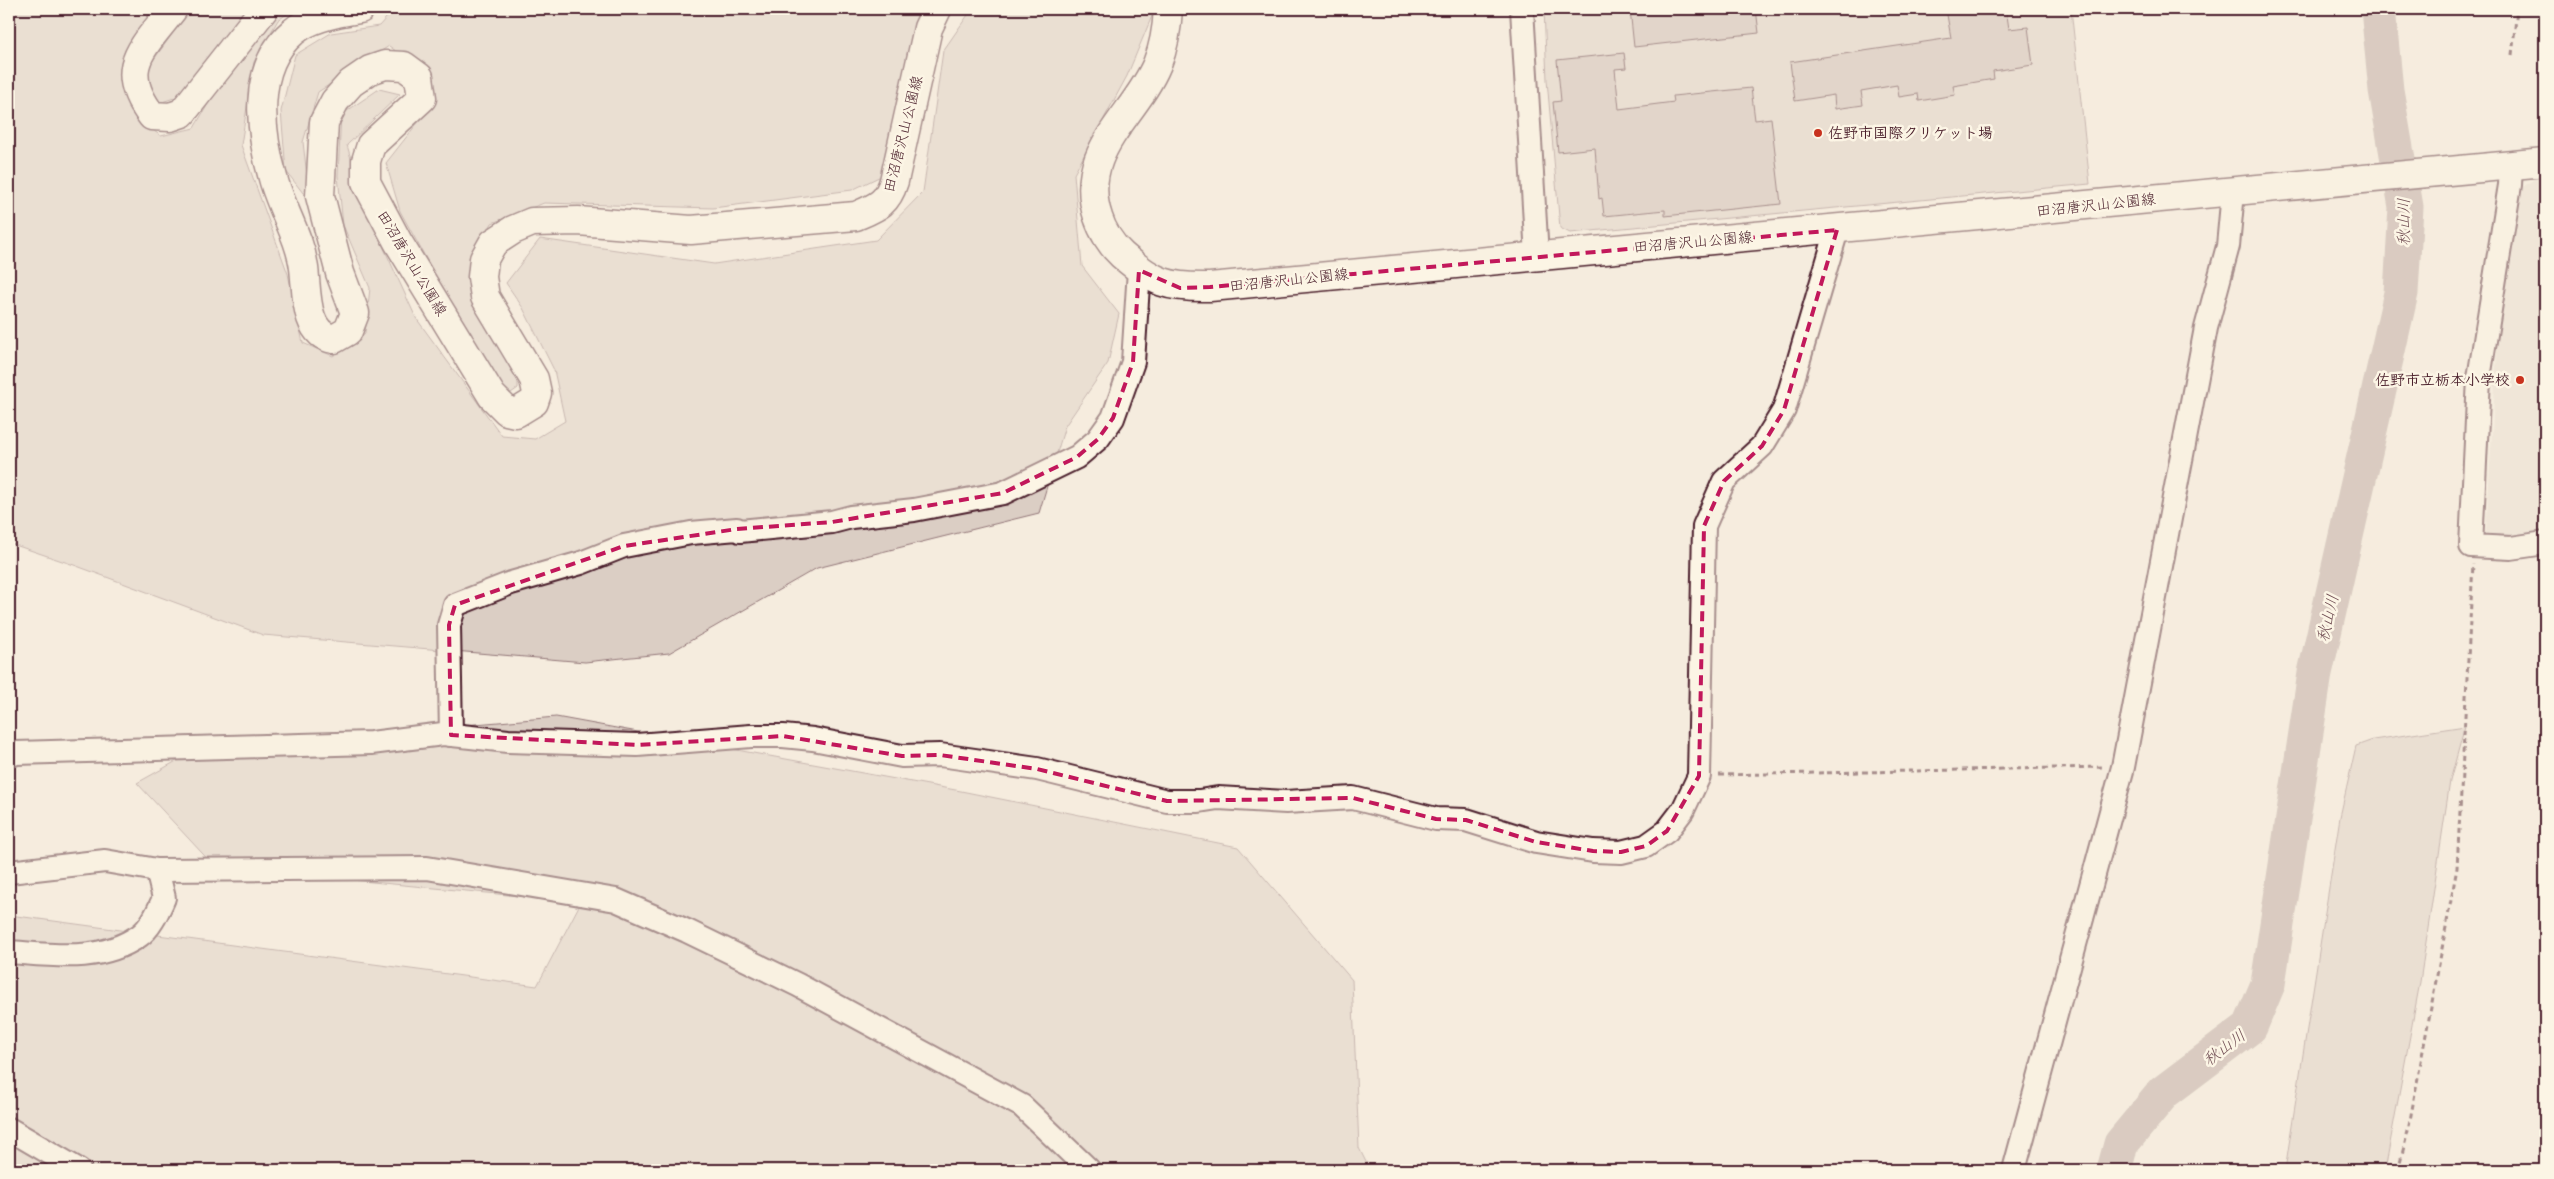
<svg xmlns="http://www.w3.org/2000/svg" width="2554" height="1179" viewBox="0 0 2554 1179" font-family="Pangolin,'Klee One',sans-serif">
<rect width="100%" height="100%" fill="#f5ecde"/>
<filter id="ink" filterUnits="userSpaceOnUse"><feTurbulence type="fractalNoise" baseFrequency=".02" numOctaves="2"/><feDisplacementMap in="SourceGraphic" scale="10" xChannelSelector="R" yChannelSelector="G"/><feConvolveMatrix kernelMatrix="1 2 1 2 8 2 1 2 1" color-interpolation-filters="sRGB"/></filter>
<g filter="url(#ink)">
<!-- built -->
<polygon fill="#e8ddd0" points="2545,179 2545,534 2495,538 2486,534 2499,320 2516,192 2533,180"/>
<!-- green -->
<g fill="#dbcec4" stroke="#927678">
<polygon points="9,9 156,9 131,40 122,80 140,121 161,136 194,128 233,61 275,9 295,9 278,20 254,62 241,145 288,274 303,343 333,356 365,333 370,288 343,225 338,176 341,115 379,89 400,94 347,145 365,207 416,318 502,436 535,439 565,421 554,370 523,308 506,283 540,239 714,264 876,240 923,192 943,51 972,9 1152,9 1152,16 1127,76 1074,174 1082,266 1119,314 1108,363 1065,426 1039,513 817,568 669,653 585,662 263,635 74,565 9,543"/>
<polygon points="190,9 252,9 177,97 156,104 144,85 152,62"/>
<polygon points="394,9 920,9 883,175 852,190 713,208 544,203 492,223 469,266 484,313 518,373 518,388 511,393 493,380 400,211 386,163 434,102 425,72 389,46 318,92 303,142 310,202 286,171 281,111 295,55 331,33 379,26"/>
<polygon points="1544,9 2071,9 2090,184 1570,233 1560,228 1547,80"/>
<polygon points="556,717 961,791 1238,847 1352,980 1359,1148 1370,1170 9,1170 9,915 537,986 581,902 215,867 137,783 200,748"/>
<polygon points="2465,726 2450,781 2420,982 2385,1170 2285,1170 2340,817 2356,746 2373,740"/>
</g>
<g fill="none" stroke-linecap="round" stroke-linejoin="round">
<!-- river -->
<polyline stroke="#b8a39e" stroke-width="35" points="2114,1170 2121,1144 2164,1092 2250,1027 2268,984 2315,673 2401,293 2406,207 2386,90 2378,9"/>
</g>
<!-- building -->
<g fill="#cab9b1" stroke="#4a1f2b">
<polygon points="1630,9 1756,9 1759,33 1634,47"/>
<polygon points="1946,9 2006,9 2009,29 2028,27 2033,65 1993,71 1994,79 1953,86 1955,95 1919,101 1918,94 1899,97 1897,85 1861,91 1863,105 1835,109 1834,95 1795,101 1790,62 1951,38"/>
<polygon points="1624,53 1626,68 1615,69 1619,109 1674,102 1673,96 1751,88 1755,120 1771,118 1781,204 1665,216 1665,210 1604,216 1602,198 1599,199 1595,148 1558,152 1553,102 1561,101 1557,60"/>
</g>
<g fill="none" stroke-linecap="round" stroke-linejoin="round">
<!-- minor casing -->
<g stroke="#4a1f2b" stroke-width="26">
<g id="minor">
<polyline points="1522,9 1537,256"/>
<polyline points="2511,165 2510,185 2479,378 2471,546 2511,548 2545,543"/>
<polyline points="451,735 449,625 455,605 511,583 581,563 624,546 691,533 737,529 740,531 832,522 851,517 914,510 1003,493 1077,457 1098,439 1113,418 1133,362 1139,270"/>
<polyline points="9,756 16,753 371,743 443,734 508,741 637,745 751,736 783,736 813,739 902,756 940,755 1037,769 1167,801 1199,801 1218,798 1286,802 1353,798 1436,819 1466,820 1536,842 1593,851 1621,852 1646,846 1667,831 1683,810 1699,776 1704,526 1724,481 1762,446 1784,410 1837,230"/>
<polyline points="9,872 105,861 157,870 427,868 616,900 687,931 798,985 1022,1106 1089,1170"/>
<path d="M 9,952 C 53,955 100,963 139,936 C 151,928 158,911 164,898 L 157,870"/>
<polyline points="9,1129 79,1170"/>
<polyline points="2014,1170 2123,767 2206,328 2228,246 2233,192"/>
</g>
</g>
<!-- major casing -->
<g stroke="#4a1f2b" stroke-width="31">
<g id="major">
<path d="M 173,9 C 143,48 115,68 152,116 L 170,117 L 182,113 L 264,9"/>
<path d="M 360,9 C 339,12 310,17 293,32 C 251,67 260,133 273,178 C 281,208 300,237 304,268 C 307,290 304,335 334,339 L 348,331 L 355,313 L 340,273 L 320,196 L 324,122 L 335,101 L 351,83 L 370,70 L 385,65 L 404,66 L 419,77 L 422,98 L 371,145 L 366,161 L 366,182 L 398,242 L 492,396 L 507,411 L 516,413 L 534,402 L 537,393 L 534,379 L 485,297 L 482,277 L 484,259 L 493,243 L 513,230 L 532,222 L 578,221 L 691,230 L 856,216 C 877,207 887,204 894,181 L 928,28 L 937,9"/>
<path d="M 1168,9 C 1167,28 1164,47 1157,64 C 1135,117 1076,151 1098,217 C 1102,230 1111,245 1122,255 C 1154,283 1168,288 1210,287 L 2545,162"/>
</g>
</g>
<!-- path -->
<g stroke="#4a1f2b" stroke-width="3" stroke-dasharray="5 4" stroke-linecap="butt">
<polyline points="2512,55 2517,9"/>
<polyline points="1719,775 2103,767"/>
<polyline points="2398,1170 2408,1131 2457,868 2473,564"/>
</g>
<!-- minor -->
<use href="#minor" stroke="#fcf5e5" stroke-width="22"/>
<!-- major -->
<use href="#major" stroke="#fcf5e5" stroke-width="28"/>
</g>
</g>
<!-- marked area -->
<path d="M0 0H2554V1179H0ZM 1837,230 L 1784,410 L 1762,446 L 1724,481 L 1704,526 L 1699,776 L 1667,831 L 1646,846 L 1621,852 L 1593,851 L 1536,842 L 1466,820 L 1436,819 L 1353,798 L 1167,801 L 1037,769 L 940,755 L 902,756 L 783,736 L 637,745 L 451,735 L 449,625 L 455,605 L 624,546 L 737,529 L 832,522 L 1003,493 L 1077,457 L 1098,439 L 1113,418 L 1133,362 L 1139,270 L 1180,288 L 1210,287 Z" fill="#f5ecde" fill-opacity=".55" fill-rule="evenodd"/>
<path fill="none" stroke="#c2185b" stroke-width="4" stroke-dasharray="10 6" stroke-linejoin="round" d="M 1837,230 L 1784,410 L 1762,446 L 1724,481 L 1704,526 L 1699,776 L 1667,831 L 1646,846 L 1621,852 L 1593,851 L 1536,842 L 1466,820 L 1436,819 L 1353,798 L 1167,801 L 1037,769 L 940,755 L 902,756 L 783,736 L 637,745 L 451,735 L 449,625 L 455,605 L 624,546 L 737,529 L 832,522 L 1003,493 L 1077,457 L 1098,439 L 1113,418 L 1133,362 L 1139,270 L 1180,288 L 1210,287 Z"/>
<!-- markers -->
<g fill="#c8321e" stroke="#fcf5e5" stroke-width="2">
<circle cx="1818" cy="133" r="5"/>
<circle cx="2520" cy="380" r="5"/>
</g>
<g text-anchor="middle" stroke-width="5" stroke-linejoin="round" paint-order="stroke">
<!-- poi labels -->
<g font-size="15" font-weight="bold" fill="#4a1f2b" stroke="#fcf5e5" text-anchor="start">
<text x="1828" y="138">佐野市国際クリケット場</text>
<text x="2510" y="385" text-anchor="end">佐野市立栃本小学校</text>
</g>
<!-- street labels -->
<g font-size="15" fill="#4a1f2b" stroke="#fcf5e5">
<text transform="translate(903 134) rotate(-76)" y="5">田沼唐沢山公園線</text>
<text transform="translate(2096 205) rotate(-6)" y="5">田沼唐沢山公園線</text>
<text transform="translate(1693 242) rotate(-5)" y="5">田沼唐沢山公園線</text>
<text transform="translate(412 263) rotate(59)" y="5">田沼唐沢山公園線</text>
<text transform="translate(1289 280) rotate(-6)" y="5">田沼唐沢山公園線</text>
</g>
<!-- water labels -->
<g font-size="16" font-style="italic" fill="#704d53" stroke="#fcf5e5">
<text transform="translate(2403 222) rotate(-90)" y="6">秋山川</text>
<text transform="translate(2327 618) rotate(-77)" y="6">秋山川</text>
<text transform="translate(2224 1047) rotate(-37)" y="6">秋山川</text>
</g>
</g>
<!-- margin -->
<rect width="2554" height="1179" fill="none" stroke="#fcf5e5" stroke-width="30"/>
<rect x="15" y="15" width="2524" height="1149" fill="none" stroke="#4a1f2b" stroke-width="2" filter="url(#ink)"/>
</svg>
